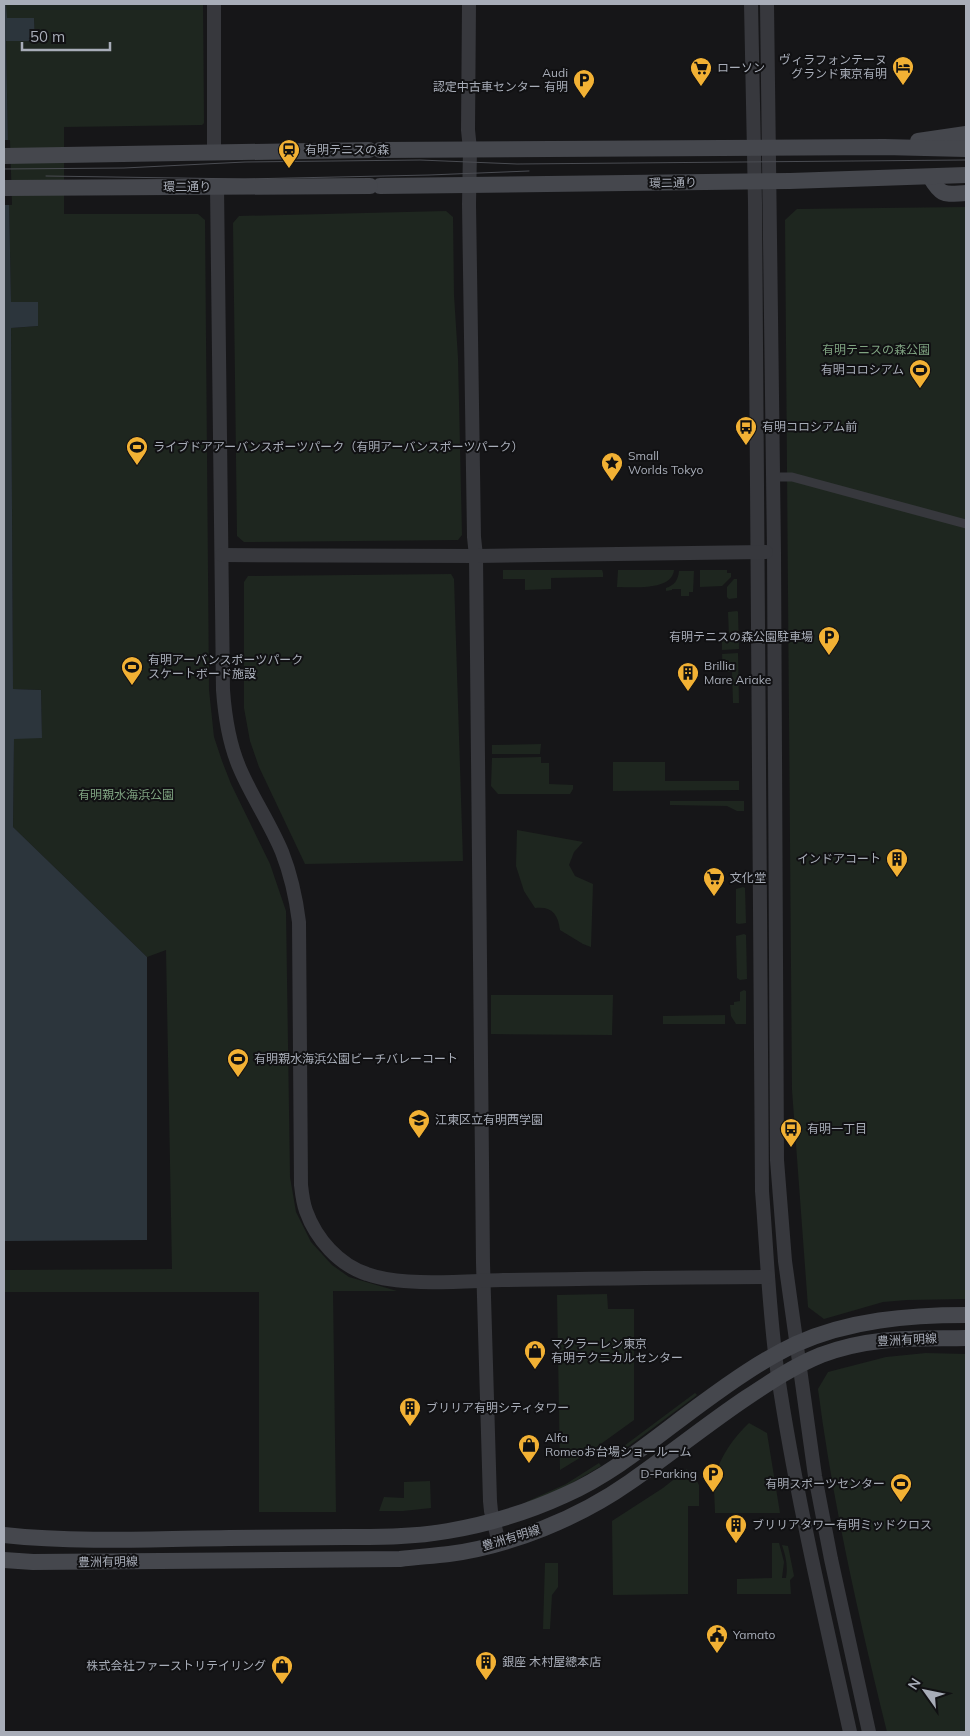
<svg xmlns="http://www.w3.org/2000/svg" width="970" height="1736" viewBox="0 0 970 1736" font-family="Mulish,'Noto Sans JP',sans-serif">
<rect width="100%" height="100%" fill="#161618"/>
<!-- green -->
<g fill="#1e261f">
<polygon points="6,4 203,4 204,123 202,125 64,127 64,214 198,214 205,220 209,690 214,737 222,761 231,784 270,864 286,911 290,1177 296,1212 311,1242 332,1265 349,1277 397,1291 333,1291 336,1512 259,1512 259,1292 4,1292 4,1270 172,1269 166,950 147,957 13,827 14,738 42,738 41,690 13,689 11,328 38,326 38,302 11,303 6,40 35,41 34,18 6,18"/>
<polygon points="966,207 966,1299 907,1300 883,1302 824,1319 808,1307 792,1090 785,220 797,209"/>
<polygon points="446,211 453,217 454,295 458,358 462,535 458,540 244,542 237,536 233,223 239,216"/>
<polygon points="503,570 602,570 603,573 603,577 551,578 551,589 525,590 525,579 503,579"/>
<path d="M 618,570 L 674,570 C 672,591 633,587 617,587 Z"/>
<polygon points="700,570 727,570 727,573 731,573 731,577 722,586 700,587"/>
<path d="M 679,571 L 694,571 L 693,592 L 689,592 L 689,596 L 681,596 L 681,589 L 672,589 L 672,590 L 666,591 L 666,588 C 675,585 678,580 679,571 Z"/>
<polygon points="451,574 454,579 463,861 305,864 259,767 250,741 244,708 244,582 248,576"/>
<polygon points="734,579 737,579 737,598 729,599 727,597 727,587"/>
<polygon points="737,611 738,612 739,649 722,650 722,639 729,636 728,612"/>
<polygon points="738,653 739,703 733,703 732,672 723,672 722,654"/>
<polygon points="541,744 540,754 492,754 492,745"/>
<polygon points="541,757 541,763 549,763 549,784 573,785 573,789 570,794 498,794 491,786 492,758"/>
<polygon points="613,762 665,762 665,781 739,781 739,790 613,791"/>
<polygon points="670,801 744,801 744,811 737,811 727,806 670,805"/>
<path d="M 517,830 L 583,842 L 574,852 L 569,865 L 575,876 L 593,884 L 591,947 L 583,944 L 560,930 C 558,914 552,906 535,908 L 524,891 L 516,866 Z"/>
<polygon points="743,887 745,888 746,923 739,924 736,923 736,889"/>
<polygon points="744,934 746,935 747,979 740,980 737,978 736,936"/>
<polygon points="744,990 746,991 746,1024 736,1024 731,1016 730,1005 734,1005 734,1002 740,1001 740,992"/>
<polygon points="491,995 613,995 612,1035 491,1034"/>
<polygon points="725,1015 725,1024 663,1024 663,1016"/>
<polygon points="607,1294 608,1309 634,1309 634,1420 591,1451 560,1470 557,1295"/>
<path d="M 926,1353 L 966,1354 L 966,1732 L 887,1732 C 859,1619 833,1505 818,1389 L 828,1372 L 886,1357 Z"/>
<polygon points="695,1393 697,1395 614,1457 612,1455"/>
<path d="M 749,1423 L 767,1433 L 780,1513 L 715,1513 C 715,1502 713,1488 715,1477 C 720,1456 734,1437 749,1423 Z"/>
<polygon points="599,1463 601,1466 567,1486 527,1504 526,1502 566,1484"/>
<polygon points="687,1469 688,1472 691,1470 699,1485 699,1506 688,1506 688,1594 613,1595 612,1521 663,1488"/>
<polygon points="430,1481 431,1508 403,1511 379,1511 384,1497 404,1498 404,1482"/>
<path d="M 772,1543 L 779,1543 L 784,1562 L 782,1578 L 786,1578 C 788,1566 786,1557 782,1545 L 788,1546 L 794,1576 L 790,1580 L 791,1594 L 737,1594 L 737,1579 L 772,1578 Z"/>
<polygon points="545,1563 558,1563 558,1587 552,1595 550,1629 543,1629"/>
</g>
<!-- water -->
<polygon fill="#2c353c" points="4,4 6,4 7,18 34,18 35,41 6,41 11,302 38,302 38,326 11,328 13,689 41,690 42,738 14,739 13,827 147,957 147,1240 4,1241"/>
<!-- pier -->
<polygon fill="#161618" points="4,140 10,140 12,205 4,205"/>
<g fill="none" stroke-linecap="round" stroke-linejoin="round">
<!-- pedestrian -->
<polyline stroke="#37383d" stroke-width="9" points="779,477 792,477 966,524"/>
<!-- tertiary -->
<g stroke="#37383d" stroke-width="14">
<polyline points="469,4 468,130 470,149 469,204 474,537 476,556 483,1263 490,1501 491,1511 499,1543"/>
<path d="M 751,4 L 755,203 L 762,1191 C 767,1253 769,1315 778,1376 C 796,1496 824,1614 850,1732"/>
<polyline points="767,4 774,552 777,1160 785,1261 815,1476 831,1559 869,1732"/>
<polyline points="214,153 214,4"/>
<path d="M 217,186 L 223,690 C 225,718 229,744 240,769 C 252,797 270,823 282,852 C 291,875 296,898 299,922 L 301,1185 C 302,1194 303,1203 306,1211 C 316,1239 339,1265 367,1274 C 403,1287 464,1281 503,1280 C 591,1279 680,1277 768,1277"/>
<polyline points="222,555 476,556 766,552"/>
</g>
<!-- secondary -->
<g stroke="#45474d" stroke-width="16">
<polyline points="918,141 966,134"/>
<polyline points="380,150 884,147 966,149"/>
<polyline points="4,156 369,150"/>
<path d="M 930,177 C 942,197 944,194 966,193"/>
<polyline points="380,186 790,181 966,175"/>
<polyline points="4,188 370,186"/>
<path d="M 4,1535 C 78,1543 154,1539 229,1538 C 268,1538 307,1537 346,1537 C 380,1537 415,1537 448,1531 C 489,1524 528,1512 565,1495 C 615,1473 657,1436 701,1404 C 731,1382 762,1360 796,1344 C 849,1320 909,1315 966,1315"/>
<path d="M 4,1560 L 33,1562 L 400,1559 C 416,1557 432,1556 449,1554 C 510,1546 579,1518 630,1482 C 669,1455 706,1425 746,1398 C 770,1382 794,1366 821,1355 C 871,1336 915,1339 966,1338"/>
</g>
<!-- tram -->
<g stroke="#4a4c52" stroke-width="1">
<polyline points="4,169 124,168 245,162 420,160 517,164 966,160"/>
<polyline points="46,176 245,179 429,175 529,171"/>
</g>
</g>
<!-- icons -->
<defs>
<g id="hotel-pin" transform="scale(1.125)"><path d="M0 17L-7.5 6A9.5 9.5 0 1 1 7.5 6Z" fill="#f2b134" stroke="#111113"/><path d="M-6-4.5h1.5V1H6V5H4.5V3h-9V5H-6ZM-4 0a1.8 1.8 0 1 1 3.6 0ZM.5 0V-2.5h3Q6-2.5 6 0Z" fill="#111"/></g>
<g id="supermarket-pin" transform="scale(1.125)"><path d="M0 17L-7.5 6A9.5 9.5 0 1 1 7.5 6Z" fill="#f2b134" stroke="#111113"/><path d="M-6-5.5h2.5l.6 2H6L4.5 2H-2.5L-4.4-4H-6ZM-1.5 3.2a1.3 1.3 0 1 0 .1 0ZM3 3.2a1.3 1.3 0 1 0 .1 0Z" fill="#111"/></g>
<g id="parking-pin" transform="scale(1.125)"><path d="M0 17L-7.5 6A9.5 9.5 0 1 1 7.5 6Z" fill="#f2b134" stroke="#111113"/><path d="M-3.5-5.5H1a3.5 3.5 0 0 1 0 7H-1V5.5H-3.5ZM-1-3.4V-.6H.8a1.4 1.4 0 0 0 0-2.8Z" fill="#111"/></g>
<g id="station-pin" transform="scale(1.125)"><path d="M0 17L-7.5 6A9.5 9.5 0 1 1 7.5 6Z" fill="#f2b134" stroke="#111113"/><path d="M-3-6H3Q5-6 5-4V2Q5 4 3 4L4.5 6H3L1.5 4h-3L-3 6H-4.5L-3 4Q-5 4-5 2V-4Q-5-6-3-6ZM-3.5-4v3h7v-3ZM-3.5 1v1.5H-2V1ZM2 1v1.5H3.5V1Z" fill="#111"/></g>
<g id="stadium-pin" transform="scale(1.125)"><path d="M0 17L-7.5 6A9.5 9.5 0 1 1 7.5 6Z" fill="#f2b134" stroke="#111113"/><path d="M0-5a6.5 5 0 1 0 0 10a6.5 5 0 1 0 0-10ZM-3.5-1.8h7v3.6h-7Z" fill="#111"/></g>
<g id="bus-pin" transform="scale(1.125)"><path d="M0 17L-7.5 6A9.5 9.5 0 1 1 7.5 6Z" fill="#f2b134" stroke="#111113"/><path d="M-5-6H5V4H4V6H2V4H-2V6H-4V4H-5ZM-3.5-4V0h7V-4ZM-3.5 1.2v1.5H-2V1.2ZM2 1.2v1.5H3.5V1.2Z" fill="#111"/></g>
<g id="sight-pin" transform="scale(1.125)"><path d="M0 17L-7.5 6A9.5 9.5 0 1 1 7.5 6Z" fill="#f2b134" stroke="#111113"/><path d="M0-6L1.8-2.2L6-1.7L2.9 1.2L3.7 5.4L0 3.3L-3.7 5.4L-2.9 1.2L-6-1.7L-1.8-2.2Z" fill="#111"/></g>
<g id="building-pin" transform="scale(1.125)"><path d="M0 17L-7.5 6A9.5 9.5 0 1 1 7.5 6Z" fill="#f2b134" stroke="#111113"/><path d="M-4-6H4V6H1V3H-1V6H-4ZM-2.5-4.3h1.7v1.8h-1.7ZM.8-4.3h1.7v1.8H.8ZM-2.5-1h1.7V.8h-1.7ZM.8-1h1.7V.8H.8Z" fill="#111"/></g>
<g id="school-pin" transform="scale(1.125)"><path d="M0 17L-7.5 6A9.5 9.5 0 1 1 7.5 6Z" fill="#f2b134" stroke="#111113"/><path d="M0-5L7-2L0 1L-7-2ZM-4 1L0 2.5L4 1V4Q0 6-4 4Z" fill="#111"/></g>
<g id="shop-pin" transform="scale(1.125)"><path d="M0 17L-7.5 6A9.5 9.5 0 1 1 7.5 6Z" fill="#f2b134" stroke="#111113"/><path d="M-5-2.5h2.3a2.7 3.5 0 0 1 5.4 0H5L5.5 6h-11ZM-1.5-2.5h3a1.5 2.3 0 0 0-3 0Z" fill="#111"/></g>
<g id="civic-pin" transform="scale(1.125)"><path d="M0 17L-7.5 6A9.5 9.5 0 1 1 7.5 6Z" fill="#f2b134" stroke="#111113"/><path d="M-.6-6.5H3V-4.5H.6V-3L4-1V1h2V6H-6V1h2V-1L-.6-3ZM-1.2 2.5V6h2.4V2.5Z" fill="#111"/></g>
</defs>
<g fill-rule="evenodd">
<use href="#hotel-pin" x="903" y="67"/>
<use href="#supermarket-pin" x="701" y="68"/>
<use href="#parking-pin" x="584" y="80"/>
<use href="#station-pin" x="289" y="150"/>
<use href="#stadium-pin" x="920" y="370"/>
<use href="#bus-pin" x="746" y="427"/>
<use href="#stadium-pin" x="137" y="447"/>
<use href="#sight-pin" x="612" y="463"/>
<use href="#parking-pin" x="829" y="637"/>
<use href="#stadium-pin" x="132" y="667"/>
<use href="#building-pin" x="688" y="673"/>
<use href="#building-pin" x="897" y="859"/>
<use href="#supermarket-pin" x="714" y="878"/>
<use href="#stadium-pin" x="238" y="1059"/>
<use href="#school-pin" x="419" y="1120"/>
<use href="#bus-pin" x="791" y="1129"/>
<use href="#shop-pin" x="535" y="1351"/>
<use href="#building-pin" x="410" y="1408"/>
<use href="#shop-pin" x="529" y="1445"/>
<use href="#parking-pin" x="713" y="1474"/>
<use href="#stadium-pin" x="901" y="1484"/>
<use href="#building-pin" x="736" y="1525"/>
<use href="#civic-pin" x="717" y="1635"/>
<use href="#building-pin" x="486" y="1662"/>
<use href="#shop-pin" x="282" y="1666"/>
</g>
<g text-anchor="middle" stroke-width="4" stroke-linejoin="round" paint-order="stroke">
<!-- poi labels -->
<g font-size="12" fill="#a8adb8" stroke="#111113" text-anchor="start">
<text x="887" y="64" text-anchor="end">ヴィラフォンテーヌ<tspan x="887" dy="14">グランド東京有明</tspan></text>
<text x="717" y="72">ローソン</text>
<text x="568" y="77" text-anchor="end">Audi<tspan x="568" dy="14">認定中古車センター 有明</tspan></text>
<text x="305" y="154">有明テニスの森</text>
<text x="904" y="374" text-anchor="end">有明コロシアム</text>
<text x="762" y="431">有明コロシアム前</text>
<text x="153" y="451">ライブドアアーバンスポーツパーク（有明アーバンスポーツパーク）</text>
<text x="628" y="460">Small<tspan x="628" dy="14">Worlds Tokyo</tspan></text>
<text x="813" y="641" text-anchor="end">有明テニスの森公園駐車場</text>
<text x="148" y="664">有明アーバンスポーツパーク<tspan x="148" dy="14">スケートボード施設</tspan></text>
<text x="704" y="670">Brillia<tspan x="704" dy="14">Mare Ariake</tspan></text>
<text x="881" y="863" text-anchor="end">インドアコート</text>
<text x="730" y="882">文化堂</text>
<text x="254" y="1063">有明親水海浜公園ビーチバレーコート</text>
<text x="435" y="1124">江東区立有明西学園</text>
<text x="807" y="1133">有明一丁目</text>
<text x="551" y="1348">マクラーレン東京<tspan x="551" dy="14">有明テクニカルセンター</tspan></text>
<text x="426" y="1412">ブリリア有明シティタワー</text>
<text x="545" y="1442">Alfa<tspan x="545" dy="14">Romeoお台場ショールーム</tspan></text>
<text x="697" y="1478" text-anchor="end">D-Parking</text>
<text x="885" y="1488" text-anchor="end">有明スポーツセンター</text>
<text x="752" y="1529">ブリリアタワー有明ミッドクロス</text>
<text x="733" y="1639">Yamato</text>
<text x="502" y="1666">銀座 木村屋總本店</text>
<text x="266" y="1670" text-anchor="end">株式会社ファーストリテイリング</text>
</g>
<!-- street labels -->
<g font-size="12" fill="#a8adb8" stroke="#111113">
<text transform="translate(673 183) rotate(-1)" y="4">環二通り</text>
<text x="187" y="191">環二通り</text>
<text transform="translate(907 1340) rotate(-3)" y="4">豊洲有明線</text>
<text transform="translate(511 1538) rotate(-17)" y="4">豊洲有明線</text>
<text transform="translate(108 1562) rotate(-1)" y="4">豊洲有明線</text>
</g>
<!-- park labels -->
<g font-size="12" fill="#7fa381" stroke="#111113">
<text x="876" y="354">有明テニスの森公園</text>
<text x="126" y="799">有明親水海浜公園</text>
</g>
</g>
<!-- border -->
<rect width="970" height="1736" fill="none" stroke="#a8adb8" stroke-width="10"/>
<!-- north arrow -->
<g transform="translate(925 1691) rotate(303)" stroke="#111113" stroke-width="4" paint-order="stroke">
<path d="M0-4L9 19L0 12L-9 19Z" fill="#a8adb8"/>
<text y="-8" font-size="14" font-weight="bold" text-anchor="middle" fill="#a8adb8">N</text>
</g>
<!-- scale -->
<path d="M22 42v8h88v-8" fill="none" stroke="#a8adb8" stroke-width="2.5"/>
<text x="30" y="42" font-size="15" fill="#a8adb8" stroke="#111113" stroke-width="4" paint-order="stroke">50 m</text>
</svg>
